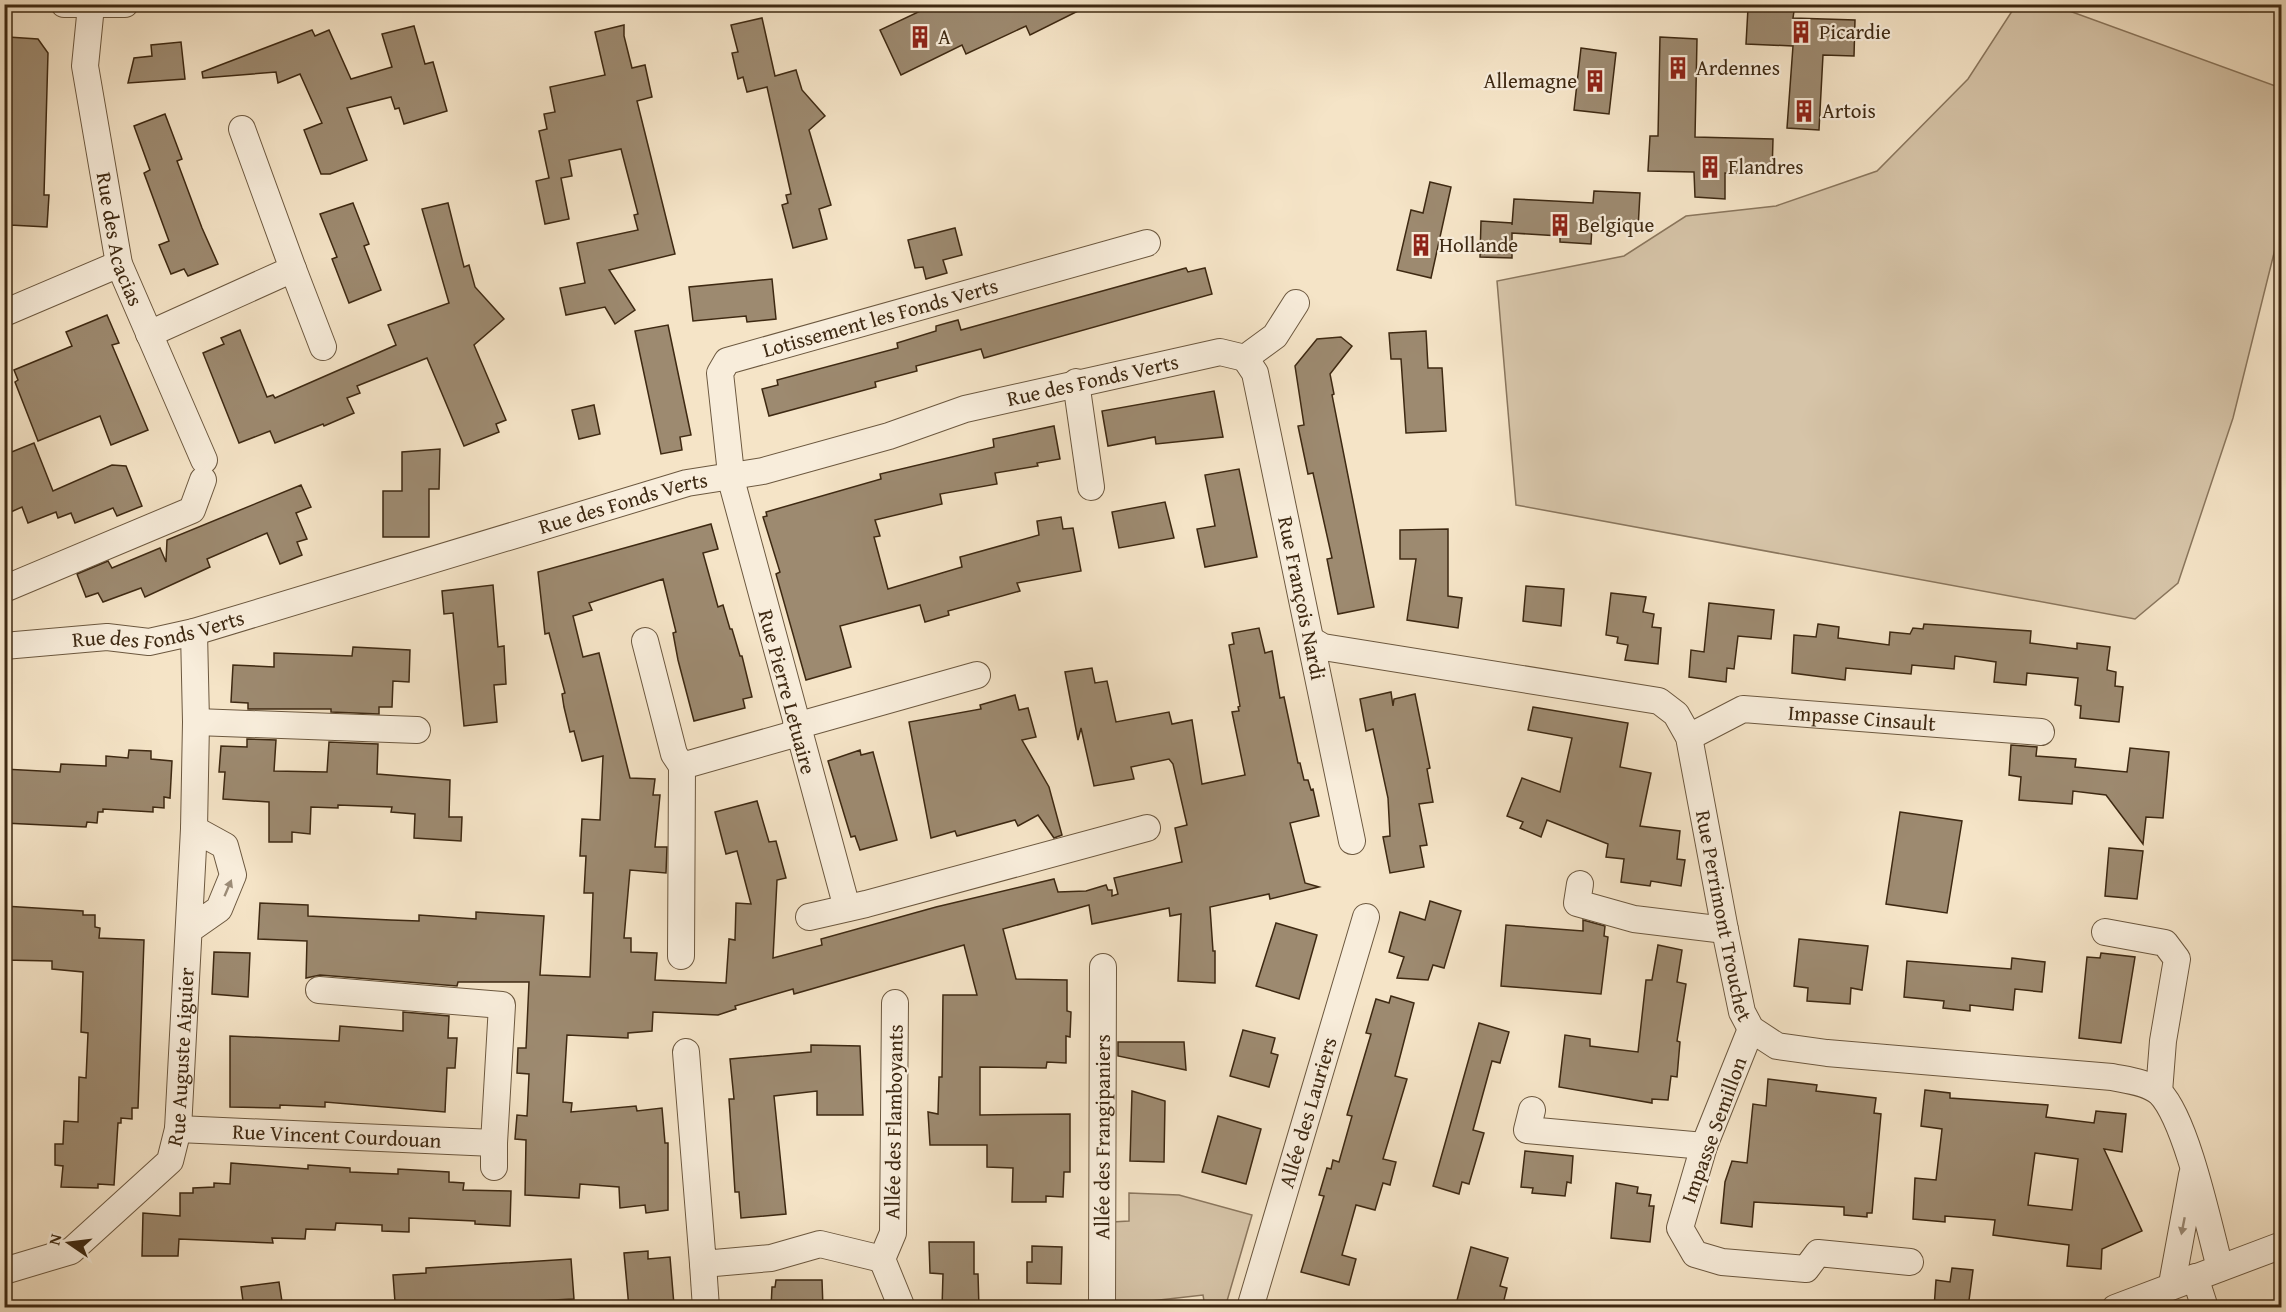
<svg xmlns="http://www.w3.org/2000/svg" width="2286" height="1312" viewBox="0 0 2286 1312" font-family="'Gentium Book Plus',serif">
<rect width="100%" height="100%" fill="#f5e4c7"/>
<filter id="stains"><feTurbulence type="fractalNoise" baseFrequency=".00333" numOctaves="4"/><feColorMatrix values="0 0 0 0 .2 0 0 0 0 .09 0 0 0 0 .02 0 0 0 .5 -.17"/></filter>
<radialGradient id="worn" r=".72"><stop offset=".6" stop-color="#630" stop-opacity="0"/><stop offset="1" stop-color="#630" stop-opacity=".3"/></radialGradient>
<!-- green -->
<g fill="#d6c4a8" stroke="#8a765d" stroke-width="1.5">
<polygon points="2016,5 2053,5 2281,88 2281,225 2233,418 2178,583 2135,619 1516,505 1497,281 1624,256 1686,216 1776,206 1877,171 1968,79"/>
<polygon points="1129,1193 1179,1195 1252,1215 1227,1301 1222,1308 1205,1307 1203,1295 1142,1302 1142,1307 1118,1307 1113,1298 1112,1222 1129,1221"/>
</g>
<!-- building -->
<g fill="#9d8a70" stroke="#3e2912" stroke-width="1.5" fill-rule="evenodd">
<polygon points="935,4 1092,4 1030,35 1026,26 966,54 962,45 901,75 880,30"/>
<polygon points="1748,8 1794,11 1793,18 1855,20 1854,56 1823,55 1819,130 1787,128 1793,46 1746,44"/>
<polygon points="762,18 775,76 796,70 802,90 825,116 809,130 831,205 819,209 827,239 793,248 782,205 788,203 786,195 791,194 767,87 747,92 743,77 738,79 732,53 738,52 731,25"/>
<polygon points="624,25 624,36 632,68 645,65 652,97 637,101 675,254 609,270 635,310 615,324 605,307 566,315 560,288 585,283 577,243 638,230 634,215 638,214 621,149 569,160 572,176 561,178 569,219 545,224 536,181 549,178 539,131 547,129 544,114 555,112 550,87 605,75 595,32"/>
<polygon points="414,26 425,64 433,62 447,111 404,124 399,108 395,109 391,97 347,108 367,160 330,174 321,174 304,130 322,123 300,74 278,83 276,72 203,78 202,72 312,30 315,36 329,30 351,79 392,67 382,34"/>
<polygon points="8,37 38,39 48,53 44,195 49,195 47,227 10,225 11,161 4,161 4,45 8,45"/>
<polygon points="1660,37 1697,39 1695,137 1773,139 1772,174 1725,173 1725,199 1695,197 1694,172 1648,171 1650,136 1658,136"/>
<polygon points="181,42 185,79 128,83 134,58 152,56 151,45"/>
<polygon points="1581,48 1616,53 1609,114 1574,110"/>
<polygon points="165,114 182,159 177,161 202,228 218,264 188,276 184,269 171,274 159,245 169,241 144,173 150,170 134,126"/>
<polygon points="1430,182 1451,187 1431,278 1397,270 1411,210 1423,213"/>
<polygon points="1594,191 1640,193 1638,229 1592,226 1591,244 1560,242 1560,236 1512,233 1512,258 1480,257 1481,221 1512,223 1512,225 1514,199 1593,203"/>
<polygon points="353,203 369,244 364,246 381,290 349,303 332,259 337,257 320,214"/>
<polygon points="448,203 464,267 469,265 475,287 504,319 474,345 506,420 496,424 499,432 464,446 427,358 357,386 360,393 347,398 354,413 324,426 323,424 275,443 270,431 239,443 203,353 224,344 221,338 240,330 267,397 273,395 275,398 396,345 388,325 449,303 422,209"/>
<polygon points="955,228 962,255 943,260 947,273 926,279 923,267 915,268 908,240"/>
<polygon points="1186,268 1188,272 1205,268 1212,294 984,358 981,349 916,366 917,371 875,382 876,387 769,416 762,389 778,385 777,380 898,348 897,343 936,331 936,326 958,320 961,330"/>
<polygon points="772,279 776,319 747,322 746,316 693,321 689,287"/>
<polygon points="107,315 119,343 112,345 148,430 111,445 100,416 38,441 15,382 18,380 14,370 72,346 66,332"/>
<polygon points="668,325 691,435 680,437 682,450 661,454 635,331"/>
<polygon points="1426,331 1428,368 1442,368 1446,431 1406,433 1401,359 1391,359 1389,333"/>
<polygon points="1341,337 1352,346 1330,374 1334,394 1332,395 1374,607 1338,614 1327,559 1332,558 1313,473 1308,474 1298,426 1304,425 1295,366 1317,339"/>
<polygon points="1214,391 1223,437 1156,444 1155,437 1108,446 1102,411"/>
<polygon points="594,405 600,434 579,439 572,410"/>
<polygon points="1054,426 1060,459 1037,463 1038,466 995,473 997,484 940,494 942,504 875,520 880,536 874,537 888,589 962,567 960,557 1039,535 1037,521 1061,517 1063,529 1073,528 1081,571 1017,583 1020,591 948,611 949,615 925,622 920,605 840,626 851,667 806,680 776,574 780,572 763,517 767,516 766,512 881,479 880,474 994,447 993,439"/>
<polygon points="34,443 53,491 112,465 126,466 142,506 117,516 113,508 75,523 71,513 58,518 56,512 28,523 22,507 4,515 4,455"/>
<polygon points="440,449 439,489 429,489 429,537 383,537 383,491 402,491 402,452"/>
<polygon points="1239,469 1257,557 1205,567 1197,529 1215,526 1205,475"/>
<polygon points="301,485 311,507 296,513 307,539 297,542 302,555 280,564 267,533 207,559 210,567 145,597 141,588 103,602 98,593 86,597 77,574 108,561 112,568 160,548 166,562 167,540"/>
<polygon points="1165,502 1174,538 1119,548 1112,512"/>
<polygon points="711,524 718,549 703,553 718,607 723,605 730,629 732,629 740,656 742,656 752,697 743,699 745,708 694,721 678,660 673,633 676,632 663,579 589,603 592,610 573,616 583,657 599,653 630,778 655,779 653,795 660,795 655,847 667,847 666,873 630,870 624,938 631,938 631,952 657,953 655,980 726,983 729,939 735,940 736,903 751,904 737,851 726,854 715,812 757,801 769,842 776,841 786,878 777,880 773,958 822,945 821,939 936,907 1054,879 1058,892 1086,891 1106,885 1108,890 1112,890 1112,896 1118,894 1114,878 1182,862 1175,828 1187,825 1173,764 1169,759 1131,767 1134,779 1094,786 1081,728 1078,740 1065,672 1092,668 1095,683 1107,681 1116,722 1169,712 1172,724 1192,720 1202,784 1245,775 1232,712 1239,711 1238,707 1240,706 1229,645 1234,644 1232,633 1259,628 1265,653 1272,651 1280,698 1284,697 1298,763 1300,763 1304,780 1308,780 1311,790 1313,789 1319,816 1290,823 1305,883 1319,887 1270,899 1269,894 1210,907 1213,951 1215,951 1215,983 1178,981 1181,914 1170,916 1169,908 1092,924 1089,905 1003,929 1016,979 1067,980 1067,1011 1071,1012 1070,1037 1066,1036 1066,1063 1047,1062 1046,1068 980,1067 980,1115 1070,1114 1070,1172 1064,1172 1063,1197 1046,1196 1046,1202 1012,1202 1013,1168 987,1167 987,1145 930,1145 928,1112 938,1114 939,1077 942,1077 943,995 977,995 964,945 794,994 793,989 735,1006 736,1009 718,1015 653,1012 652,1031 628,1033 628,1038 567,1035 563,1102 572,1103 571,1112 636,1106 637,1111 662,1108 665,1143 668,1143 668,1210 646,1213 645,1205 620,1208 619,1187 580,1184 579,1198 525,1195 526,1140 515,1139 517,1115 527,1116 529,1074 517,1073 518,1048 526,1048 529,982 458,982 457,986 320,975 306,978 307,941 258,939 260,903 308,905 308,916 391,920 419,921 419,915 476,919 476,912 544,916 540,975 590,977 593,893 584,893 586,856 580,856 582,819 600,820 603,756 582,761 574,731 570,732 564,707 562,694 565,693 549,633 545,634 538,572"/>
<polygon points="1448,529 1448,596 1462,598 1458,628 1407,620 1416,559 1400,559 1400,530"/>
<polygon points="493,585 498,647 504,646 506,684 494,685 497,722 464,726 453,613 444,614 442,591"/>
<polygon points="1526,586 1564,589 1561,626 1523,621"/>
<polygon points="1611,593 1646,597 1643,612 1654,614 1652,627 1661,628 1658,664 1625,660 1628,645 1617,643 1618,637 1606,635"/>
<polygon points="1709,603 1774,610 1771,639 1738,636 1734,669 1727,668 1726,682 1689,677 1691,650 1704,652"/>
<polygon points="1818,624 1839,627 1838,638 1889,645 1890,632 1910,634 1913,628 1923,629 1924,624 2031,631 2030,643 2077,649 2077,643 2110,647 2107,670 2116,672 2115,686 2123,687 2119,722 2080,718 2081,706 2075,705 2078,678 2027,673 2026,685 1994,682 1996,662 1955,656 1954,669 1912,665 1911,674 1846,668 1845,680 1792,673 1794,635 1816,637"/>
<polygon points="353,647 410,650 409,682 393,681 392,707 379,707 379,714 331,712 331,709 248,709 248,703 231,702 233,665 274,667 274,653 352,656"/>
<polygon points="1391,692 1393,706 1394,699 1415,694 1430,768 1427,769 1433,802 1419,804 1427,845 1420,846 1424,867 1390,873 1383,837 1390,836 1388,798 1373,729 1366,731 1360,699"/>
<polygon points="1015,695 1019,710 1028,708 1036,737 1022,740 1049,787 1062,835 1054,838 1038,815 1018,826 1015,820 957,836 955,831 931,838 909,722 981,709 980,705"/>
<polygon points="1533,707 1628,723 1620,767 1651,773 1640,826 1680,831 1677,859 1685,860 1681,886 1651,881 1650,886 1621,882 1624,859 1606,857 1608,844 1547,820 1541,837 1520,828 1523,822 1507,816 1522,778 1560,792 1572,738 1528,730"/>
<polygon points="247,739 276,740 274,771 327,772 329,742 378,744 377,774 450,780 449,817 462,817 461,841 414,838 415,814 391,812 392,807 338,805 338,808 311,807 310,834 292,832 292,842 269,842 269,802 223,799 225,772 219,772 221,746 247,747"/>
<polygon points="2011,745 2037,747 2036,756 2076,759 2075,767 2127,772 2130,748 2169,752 2163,818 2146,817 2143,844 2106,795 2073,791 2072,804 2019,800 2021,777 2009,775"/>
<polygon points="129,750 151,751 151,759 172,761 170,798 164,797 164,808 153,807 153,812 103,809 103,812 98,812 97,823 87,822 86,827 4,823 4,769 60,772 61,764 106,766 106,756 128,758"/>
<polygon points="860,750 861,755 873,752 897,840 860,850 855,836 851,837 828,761"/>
<polygon points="1900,812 1962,821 1947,913 1886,904"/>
<polygon points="2109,848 2143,851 2137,899 2105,896"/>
<polygon points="1430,901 1461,911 1444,968 1433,965 1428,980 1397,978 1404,957 1389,952 1400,912 1425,920"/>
<polygon points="4,906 83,911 83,915 95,915 95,927 100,928 99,938 144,940 138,1108 132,1108 132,1119 121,1118 121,1123 118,1123 114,1185 98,1184 98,1188 61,1187 63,1166 55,1165 55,1144 63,1144 64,1121 78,1122 79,1077 86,1078 88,1033 81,1032 83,972 52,969 52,961 4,960"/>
<polygon points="1583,920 1605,926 1604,936 1608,937 1601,994 1501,986 1506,925 1583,931"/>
<polygon points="1276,923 1317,935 1299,999 1256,986"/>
<polygon points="1799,939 1868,946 1862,990 1851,988 1850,1004 1807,1001 1808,988 1794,986"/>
<polygon points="1658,945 1682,950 1677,982 1686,984 1677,1041 1680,1042 1677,1077 1671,1076 1668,1100 1652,1099 1652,1103 1559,1087 1565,1035 1590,1039 1590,1046 1638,1052 1646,980 1652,980"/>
<polygon points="214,952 250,953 248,997 212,994"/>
<polygon points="2101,953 2135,957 2121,1043 2079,1038 2087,957 2100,958"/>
<polygon points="2012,958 2045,962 2042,992 2015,989 2013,1010 1970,1005 1970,1011 1943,1008 1944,1001 1904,997 1907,961 2011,969"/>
<polygon points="1391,996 1414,1003 1395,1076 1407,1079 1383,1159 1396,1162 1390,1185 1383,1183 1375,1210 1356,1205 1342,1255 1356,1259 1349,1285 1301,1272 1324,1196 1319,1195 1327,1168 1331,1169 1333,1160 1339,1162 1352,1116 1347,1115 1371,1034 1366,1033 1376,999 1389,1003"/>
<polygon points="403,1012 449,1016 448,1038 457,1038 455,1068 447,1068 445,1112 325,1102 325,1107 280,1105 280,1108 230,1107 230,1036 339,1041 340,1026 403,1031"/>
<polygon points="1479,1023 1509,1032 1500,1063 1492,1061 1473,1130 1484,1133 1469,1184 1462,1182 1459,1194 1433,1186"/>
<polygon points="1243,1030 1275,1038 1271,1053 1278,1055 1269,1087 1230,1076"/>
<polygon points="1118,1042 1184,1042 1186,1070 1118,1056"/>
<polygon points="811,1045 860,1046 863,1115 817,1115 817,1091 774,1096 786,1214 741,1218 739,1192 735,1192 730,1113 729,1099 734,1099 730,1059 811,1052"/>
<polygon points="1768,1079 1817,1085 1816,1091 1876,1098 1874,1113 1881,1114 1872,1213 1867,1213 1867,1217 1844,1215 1844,1207 1754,1202 1752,1227 1721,1223 1725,1182 1732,1161 1747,1163 1753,1104 1766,1106"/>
<path d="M 1925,1090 L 1950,1093 L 1950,1098 L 2048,1105 L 2046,1117 L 2094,1123 L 2096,1111 L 2126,1114 L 2122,1152 L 2104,1149 L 2142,1231 L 2102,1249 L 2101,1269 L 2067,1266 L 2069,1245 L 1993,1235 L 1995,1220 L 1945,1216 L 1945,1222 L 1913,1219 L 1915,1178 L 1936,1180 L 1942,1129 L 1921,1126 ZM 2035,1153 L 2078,1159 L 2072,1210 L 2028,1205 Z"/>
<polygon points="1132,1091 1165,1101 1164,1162 1130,1161"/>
<polygon points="1218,1116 1261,1129 1246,1184 1202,1172"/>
<polygon points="1525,1151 1573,1156 1571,1183 1567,1182 1565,1196 1532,1193 1533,1188 1521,1187"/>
<polygon points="231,1163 308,1169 308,1165 350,1168 350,1172 398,1174 398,1169 449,1172 449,1182 464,1183 463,1190 511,1191 510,1226 475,1224 475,1221 409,1218 409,1232 382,1231 382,1225 336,1223 335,1230 306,1229 305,1239 272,1238 273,1243 179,1239 178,1256 142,1256 143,1213 180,1216 180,1193 193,1193 193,1188 214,1187 214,1183 230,1184"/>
<polygon points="1616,1183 1638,1187 1637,1193 1651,1195 1649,1206 1654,1206 1650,1242 1611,1238"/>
<polygon points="929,1242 974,1242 974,1274 978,1274 979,1308 942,1308 943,1274 930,1273"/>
<polygon points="1032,1246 1062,1247 1061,1284 1027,1283 1027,1262 1032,1262"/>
<polygon points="1471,1247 1508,1258 1500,1286 1507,1288 1502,1308 1455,1308"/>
<polygon points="648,1251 648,1259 670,1257 674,1305 629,1308 624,1253"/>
<polygon points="571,1259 574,1299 495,1303 496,1306 476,1308 409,1308 409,1302 395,1302 393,1275 426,1273 426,1268"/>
<polygon points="1952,1268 1973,1270 1968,1308 1934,1308 1936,1280 1950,1282"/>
<polygon points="776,1280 822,1280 823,1308 771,1308 772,1287 775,1287"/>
<polygon points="279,1282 283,1308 244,1308 241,1287"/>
</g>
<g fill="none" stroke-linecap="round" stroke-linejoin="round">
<!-- street casing -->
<g stroke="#6c583f" stroke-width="28">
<g id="street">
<polyline points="64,4 125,4"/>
<path id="s1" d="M 91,6 L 85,66 L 119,264 L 204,460"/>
<polyline points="293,269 323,347"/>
<polyline points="4,313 119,264"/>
<polyline points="149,334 293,269 242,129"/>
<path id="s2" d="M 1245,358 L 1255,373 L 1352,841"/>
<polyline points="1245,358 1275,336 1296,303"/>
<polyline points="1076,382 1091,487"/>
<polyline points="4,589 192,510 203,480"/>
<path id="s3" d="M 1311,640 L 1323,647 L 1659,701 L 1676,714 L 1689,737 L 1725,930 L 1742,1012 L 1751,1029 L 1777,1046 L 1827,1053 L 2112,1077 C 2126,1080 2148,1082 2160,1093 C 2187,1121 2209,1227 2220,1268"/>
<polyline points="645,641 674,754 682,766 798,733"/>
<path id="s4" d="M 4,646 L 107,637 L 149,642 L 194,632 L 687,483 L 763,471 L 889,436 L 965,409 L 1220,352 L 1245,358"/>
<polyline points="196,722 417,730"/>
<polyline points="796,726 977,675"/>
<path id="s5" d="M 1689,737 L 1743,709 L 2041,732"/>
<polyline points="194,829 196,722 194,632"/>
<polyline points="1580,884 1577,903 1634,919 1725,930"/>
<path id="s6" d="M 847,908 L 732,483 L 720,373 L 727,361 L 1147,243"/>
<polyline points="809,917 866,904 1147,828"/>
<polyline points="2105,932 2165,943 2177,959 2163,1041 2159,1092"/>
<polyline points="681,956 682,766"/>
<polyline points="319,990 502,1005 494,1143"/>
<polyline points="895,1003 893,1233 882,1259 902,1308"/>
<polyline points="1751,1029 1704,1146 1680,1228 1695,1254 1722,1262 1806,1269 1818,1253 1910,1262"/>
<polyline points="686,1052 703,1264 771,1258 820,1244 882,1259"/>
<polyline points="1532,1110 1527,1130 1704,1146"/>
<path id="s7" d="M 178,1129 L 494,1143 L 494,1167"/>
<polyline points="703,1264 706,1308"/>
<path id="s8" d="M 4,1271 L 71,1251 L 170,1161 L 178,1129 L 194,829 L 225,846 L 233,875 L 219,909 L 189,930"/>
<polyline points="2195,1277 2205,1308"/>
<polyline points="2172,1284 2192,1175"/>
<path id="s9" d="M 1102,1308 L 1103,967"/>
<path id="s10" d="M 1250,1308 L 1366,917"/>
<polyline points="2115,1308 2282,1245"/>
</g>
</g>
<!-- street -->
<use href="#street" stroke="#f8eddb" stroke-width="26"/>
</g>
<!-- one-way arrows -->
<defs><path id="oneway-solid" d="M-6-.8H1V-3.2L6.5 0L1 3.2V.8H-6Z" transform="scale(1.5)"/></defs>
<g fill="#9b8b76">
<use href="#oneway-solid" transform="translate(228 888) rotate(-67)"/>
<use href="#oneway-solid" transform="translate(2183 1226) rotate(101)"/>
</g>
<!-- icons -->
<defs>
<g id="building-bare" transform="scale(1.8)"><path d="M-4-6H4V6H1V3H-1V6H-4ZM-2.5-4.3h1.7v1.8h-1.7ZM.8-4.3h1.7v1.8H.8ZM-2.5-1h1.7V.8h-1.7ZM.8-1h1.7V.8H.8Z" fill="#8f2418" stroke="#f8eddb" stroke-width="2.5" paint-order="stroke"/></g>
</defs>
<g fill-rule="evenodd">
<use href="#building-bare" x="1801" y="32"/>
<use href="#building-bare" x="920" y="37"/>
<use href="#building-bare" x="1678" y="68"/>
<use href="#building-bare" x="1595" y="81"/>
<use href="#building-bare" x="1804" y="111"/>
<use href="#building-bare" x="1710" y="167"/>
<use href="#building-bare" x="1560" y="225"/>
<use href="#building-bare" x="1421" y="245"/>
</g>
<g text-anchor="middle" stroke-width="4.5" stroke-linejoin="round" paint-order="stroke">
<!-- poi labels -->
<g font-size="21" fill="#3e2912" stroke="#f8eddb" text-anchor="start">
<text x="1819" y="39">Picardie</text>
<text x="938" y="44">A</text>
<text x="1696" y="75">Ardennes</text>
<text x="1577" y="88" text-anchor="end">Allemagne</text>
<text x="1822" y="118">Artois</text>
<text x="1728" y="174">Flandres</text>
<text x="1578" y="232">Belgique</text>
<text x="1439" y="252">Hollande</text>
</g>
<!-- street labels -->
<g font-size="21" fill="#3e2912" stroke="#f8eddb">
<text dy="7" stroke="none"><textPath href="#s1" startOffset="237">Rue des Acacias</textPath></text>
<text dy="7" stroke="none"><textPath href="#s6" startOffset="724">Lotissement les Fonds Verts</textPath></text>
<text dy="7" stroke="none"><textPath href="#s4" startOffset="1126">Rue des Fonds Verts</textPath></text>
<text dy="7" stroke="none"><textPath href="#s4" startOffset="640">Rue des Fonds Verts</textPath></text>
<text dy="7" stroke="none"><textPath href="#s2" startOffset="248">Rue François Nardi</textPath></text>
<text dy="7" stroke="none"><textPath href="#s4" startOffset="156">Rue des Fonds Verts</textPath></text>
<text transform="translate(787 692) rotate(75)" y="7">Rue Pierre Letuaire</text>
<text dy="7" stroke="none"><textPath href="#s5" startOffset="180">Impasse Cinsault</textPath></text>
<text dy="7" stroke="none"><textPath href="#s3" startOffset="584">Rue Perrimont Trouchet</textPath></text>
<text dy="7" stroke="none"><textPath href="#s8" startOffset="309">Rue Auguste Aiguier</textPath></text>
<text dy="7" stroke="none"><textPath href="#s10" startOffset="204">Allée des Lauriers</textPath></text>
<text transform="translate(894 1122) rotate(-89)" y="7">Allée des Flamboyants</text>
<text transform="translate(1714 1130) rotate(-70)" y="7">Impasse Semillon</text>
<text dy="7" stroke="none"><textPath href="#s7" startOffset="159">Rue Vincent Courdouan</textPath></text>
<text dy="7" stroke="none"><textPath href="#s9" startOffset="171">Allée des Frangipaniers</textPath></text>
</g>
</g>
<!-- margin -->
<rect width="2286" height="1312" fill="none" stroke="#f5e4c7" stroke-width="24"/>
<rect x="6" y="6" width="2274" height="1300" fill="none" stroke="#3e2912" stroke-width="3"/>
<rect x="12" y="12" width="2262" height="1288" fill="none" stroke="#3e2912" stroke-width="1.5"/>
<!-- north arrow -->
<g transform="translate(69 1243) rotate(284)" stroke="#f8eddb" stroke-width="4.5" paint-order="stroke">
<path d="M0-4.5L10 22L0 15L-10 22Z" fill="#3e2912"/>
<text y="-9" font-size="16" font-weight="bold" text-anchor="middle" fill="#3e2912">N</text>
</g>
<rect width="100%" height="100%" filter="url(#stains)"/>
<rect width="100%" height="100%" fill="url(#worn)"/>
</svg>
